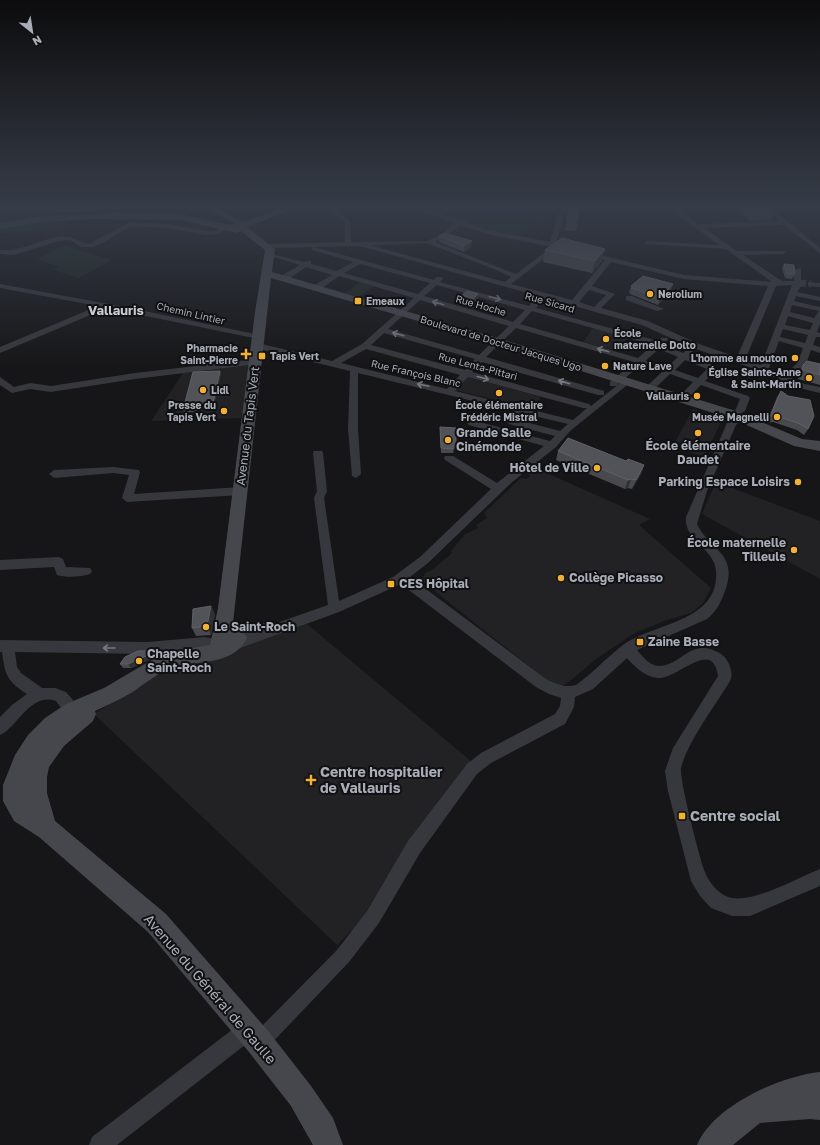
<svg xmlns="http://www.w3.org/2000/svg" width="820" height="1145" viewBox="0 0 820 1145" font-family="'Golos Text',sans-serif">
<rect width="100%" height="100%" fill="#161618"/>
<!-- built -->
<g fill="#222225">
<polygon points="594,327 628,337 617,351 583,342"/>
<polygon points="251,365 241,418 151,421 183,373"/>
<polygon points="468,377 541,397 533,409 455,390"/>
<polygon points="693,409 722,420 704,457 673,446"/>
<polygon points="533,467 650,519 639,525 711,588 703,603 691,613 664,621 633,634 596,659 569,682 562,686 549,682 422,581 425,573 432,570 452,553 451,551 465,534 478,528 476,525 487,518 484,513 521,478 526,479 530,476 526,473"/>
<polygon points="716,482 820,521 820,579 702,514"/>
<polygon points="307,624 472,762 409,841 360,922 337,945 94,714 148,679"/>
</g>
<!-- green -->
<g fill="#1e261f">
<polygon points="0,207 83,207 65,225 0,234"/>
<polygon points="421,207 564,207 557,213 535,223 516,235 486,229"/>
<polygon points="65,245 112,260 79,278 54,270 59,267 37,259"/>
<polygon points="360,282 375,286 359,297 345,293"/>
</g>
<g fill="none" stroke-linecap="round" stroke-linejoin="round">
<!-- minor-tunnel -->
<polyline stroke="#333438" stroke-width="7" stroke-dasharray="7 3.5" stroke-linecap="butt" points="799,283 811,284"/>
<!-- pedestrian -->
<g fill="#37383d" fill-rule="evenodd">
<polygon points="429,241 431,241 431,243 360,246 357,244 360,242"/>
<polygon points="641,359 672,370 673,371 668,372 639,362 638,361"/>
</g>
<!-- minor -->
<g fill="#37383d" fill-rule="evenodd">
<path d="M 326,207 L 333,207 L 350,221 L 351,242 L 362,243 L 505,282 L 511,277 L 496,270 L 427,243 L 427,241 L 444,233 L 454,223 L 411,207 L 421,207 L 488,230 L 550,242 L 558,214 L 564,207 L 570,207 L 564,214 L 556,244 L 570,247 L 570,249 L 558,248 L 511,284 L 572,300 L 605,260 L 585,255 L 584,254 L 587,252 L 684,275 L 772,282 L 726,249 L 645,244 L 644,243 L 647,241 L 719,245 L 679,216 L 670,207 L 677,207 L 698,224 L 780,221 L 763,207 L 770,207 L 820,248 L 820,253 L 784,225 L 704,228 L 737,251 L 785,251 L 786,252 L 783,254 L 743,255 L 782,281 L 794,281 L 794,270 L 801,268 L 801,281 L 803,283 L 797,292 L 820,297 L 820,301 L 796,296 L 794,301 L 820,307 L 820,324 L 817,332 L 820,333 L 820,337 L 816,337 L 813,345 L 820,347 L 820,353 L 811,350 L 807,361 L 820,364 L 820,370 L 804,366 L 792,378 L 805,384 L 820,387 L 820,393 L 799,388 L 761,371 L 693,348 L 642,325 L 360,246 L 314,247 L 434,280 L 436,277 L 442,277 L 443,279 L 440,282 L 529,306 L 533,301 L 539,301 L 540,303 L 536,308 L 658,341 L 661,338 L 667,338 L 668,340 L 664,344 L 666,346 L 683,353 L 686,350 L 692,350 L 693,352 L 690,356 L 716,366 L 716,370 L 705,381 L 748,396 L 750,398 L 745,411 L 740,414 L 735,411 L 740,399 L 701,385 L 685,401 L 679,401 L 679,397 L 693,382 L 670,374 L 652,391 L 646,391 L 646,387 L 678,357 L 659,349 L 616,386 L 610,386 L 610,382 L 634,362 L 516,328 L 486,357 L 604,391 L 604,395 L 598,395 L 482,362 L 472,372 L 589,404 L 591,406 L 624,380 L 627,379 L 631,382 L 570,431 L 556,447 L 511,483 L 428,563 L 410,577 L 546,679 C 557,684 564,688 576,685 C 593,673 607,657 623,645 C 654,623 720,622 716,571 C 715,549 683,540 686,517 L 727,423 L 733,418 L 739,418 L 741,420 L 736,425 L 707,491 L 697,524 C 709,550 739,553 725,591 C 721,602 717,611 707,619 L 637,650 C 643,657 650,666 659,666 C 680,666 689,641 713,650 C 721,653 725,656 729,664 C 731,670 733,675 730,681 C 715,706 688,741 681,768 C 679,778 700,860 705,872 C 709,883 720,896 732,898 C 755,902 798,878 820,869 L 820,886 L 750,916 L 732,916 L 711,908 L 700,896 L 691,881 L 668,791 L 665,771 L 673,748 L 718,676 C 713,637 678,679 658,678 C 645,677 635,667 627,658 L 593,689 L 575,697 L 574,707 L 565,724 L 491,763 L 477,774 L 420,853 L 379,923 L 349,962 L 266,1049 L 259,1052 L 252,1049 L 250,1041 L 117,1145 L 89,1145 L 92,1137 L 241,1023 L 248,1020 L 255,1023 L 258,1030 L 337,950 L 367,911 L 408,841 L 467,764 L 481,753 L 555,714 L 560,706 L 561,698 L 549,694 L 536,687 L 401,584 L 339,612 L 235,650 L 230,648 L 228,644 L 230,640 L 243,636 L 229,635 L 228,631 L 229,627 L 266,623 L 271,625 L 328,605 L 314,498 L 317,491 L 313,453 L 314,451 L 322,451 L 323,453 L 327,491 L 324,498 L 339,601 L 393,577 L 420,557 L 491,489 L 445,460 L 444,458 L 445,456 L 453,456 L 497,483 L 544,446 L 469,425 L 467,423 L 469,421 L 472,420 L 550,441 L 555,436 L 509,424 L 507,422 L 514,411 L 358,373 L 358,429 L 361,474 L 356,478 L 352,476 L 348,429 L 350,371 L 255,348 L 254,346 L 258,343 L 332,361 L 362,344 L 414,298 L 339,276 L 319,290 L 313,290 L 313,286 L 332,275 L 306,267 L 287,280 L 281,280 L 281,276 L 300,265 L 267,255 L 267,253 L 304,262 L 311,261 L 311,264 L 337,271 L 353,262 L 312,250 L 311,249 L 314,247 L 267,248 L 264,246 L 267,244 L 345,242 L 345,223 ZM 460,225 L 487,234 L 552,247 L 516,274 L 435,242 L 448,235 ZM 611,262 L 684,279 L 768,286 L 737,357 L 699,344 L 648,321 L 601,308 L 615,294 L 592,286 ZM 360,264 L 430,283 L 418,294 L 344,273 ZM 437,285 L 525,310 L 513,322 L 424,296 ZM 792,285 L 761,365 L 745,360 L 776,286 ZM 589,290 L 606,295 L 594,307 L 579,302 ZM 420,300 L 509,326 L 479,355 L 388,329 ZM 792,305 L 819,311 L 814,318 L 790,312 ZM 532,311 L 653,345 L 638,358 L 520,324 ZM 788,316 L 813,323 L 810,330 L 785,325 ZM 783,329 L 808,335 L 805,343 L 780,337 ZM 384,333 L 475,359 L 465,370 L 371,345 ZM 779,341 L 803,348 L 798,362 L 785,375 L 769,368 ZM 366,349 L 460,375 L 447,389 L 341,363 ZM 685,360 L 707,369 L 698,378 L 675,370 ZM 468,377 L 583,408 L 587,408 L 573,420 L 455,391 ZM 522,413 L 568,424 L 560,431 L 518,420 Z"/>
<polygon points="0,208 94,208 97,210 94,212 0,212"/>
<path d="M 130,222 L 167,224 L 207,231 L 215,231 L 228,224 L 231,226 L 218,234 L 207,235 L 167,228 L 131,226 L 104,242 L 92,247 L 81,247 L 70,240 L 59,241 L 14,255 L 0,254 L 0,250 C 22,252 37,240 58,237 C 76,234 78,245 91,243 Z"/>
<polygon points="808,282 820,283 820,287 808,286"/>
<polygon points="0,284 130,308 259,335 263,337 259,339 107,308 0,353 0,347 98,306 0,288"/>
<polygon points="626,296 632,296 664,309 657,311 626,300"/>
<polygon points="256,359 260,362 259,364 135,379 51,392 30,389 12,393 0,385 0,377 14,387 30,383 51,386 135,373"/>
<polygon points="113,467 139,470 140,472 134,494 241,487 246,491 241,495 127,502 122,498 129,475 113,473 54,478 49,474 54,470"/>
<path d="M 59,557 L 63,559 L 66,567 L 90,568 L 92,571 L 90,574 C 81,577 66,578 57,575 L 54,567 L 0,570 L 0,560 Z"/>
<path d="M 204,637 L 217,639 L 219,643 L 217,647 L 148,654 L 15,652 L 17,667 L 21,673 L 42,688 L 55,688 L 66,692 L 72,699 L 79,712 L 75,723 L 70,725 L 65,723 L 63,718 L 65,713 L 56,701 C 30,692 17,728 0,735 L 0,717 L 12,705 L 27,694 C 7,681 5,675 2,652 L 0,652 L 0,640 L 148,642 Z"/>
</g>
<!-- secondary -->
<g fill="#45474d" fill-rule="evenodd">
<path d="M 204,207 L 215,207 L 244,222 L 285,207 L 298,207 L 247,227 L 275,249 L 272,272 L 501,339 L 739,412 L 741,415 L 739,418 L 729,418 L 493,343 L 271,278 L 233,623 L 240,626 L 247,638 C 233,667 196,659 170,669 C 156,674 143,685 131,693 C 119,700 107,705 95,711 L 96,714 L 93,721 L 64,746 L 49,767 L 47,777 L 47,793 L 55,821 L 166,914 L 269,1032 L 311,1086 L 333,1118 L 343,1145 L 313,1145 L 291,1106 L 249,1052 L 148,932 L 39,837 L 14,821 L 3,801 L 3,785 L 15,755 L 28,735 L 45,718 L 66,704 L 104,688 L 155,658 L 176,651 L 210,645 L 218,608 L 255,312 L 265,250 L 241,231 L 237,233 L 181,220 L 93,219 L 42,222 L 0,229 L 0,223 L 42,216 L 106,214 L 123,211 L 123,214 L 181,214 L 229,225 L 236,224 Z"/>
<polygon points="747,416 802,439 820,441 820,451 794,446 742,423 740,420 742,417"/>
<path d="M 820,1072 L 820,1120 L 810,1119 L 760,1123 L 733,1145 L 697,1145 C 713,1106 780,1076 820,1072 Z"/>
</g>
</g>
<!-- wall -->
<g fill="#47494d">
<polygon points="569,207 578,220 576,231 565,230"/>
<polygon points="736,207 769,207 774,212 771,220 750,221"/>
<polygon points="439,236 471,247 464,252 439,242"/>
<polygon points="545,250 602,261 592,273 543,262"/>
<polygon points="784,264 795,274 792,279 785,278 782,268"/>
<polygon points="673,284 671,290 658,305 630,294 631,293 629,293 631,286"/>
<polygon points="478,294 478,298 473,303 462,299 462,295"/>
<polygon points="820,364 820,385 798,379 798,374 803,365"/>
<polygon points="221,373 214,405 200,407 199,412 184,412 183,410"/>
<polygon points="781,391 808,429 804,435 797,430 773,422 767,423 777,397"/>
<polygon points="440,427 455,448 453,453 441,453"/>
<polygon points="558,451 626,461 644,465 641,474 632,489 628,488 625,489 556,460"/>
<polygon points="215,614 211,635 196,636 192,628"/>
<polygon points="150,655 151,659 131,668 123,668 120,664"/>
</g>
<!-- shaded-wall -->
<g fill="#2f3033">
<polygon points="472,241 471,247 464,252 464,246"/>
<polygon points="605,249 602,261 592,273 595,261"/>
<polygon points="673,284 671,290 658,305 660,299"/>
<polygon points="478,294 478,298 473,303 473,299"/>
<polygon points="220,371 221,373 214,405 200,407 199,412 199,409 200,405"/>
<polygon points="456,444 455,448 453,453 453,449"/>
<polygon points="644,465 641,474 632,489 636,480"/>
<polygon points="631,479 628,488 625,489 628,480"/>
<polygon points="211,606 215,614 211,635 207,626"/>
<polygon points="147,651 150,655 151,659 131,668 128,664"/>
</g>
<!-- building -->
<g fill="#525359" stroke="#5f6168">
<polygon points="569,207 579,207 578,220 567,219"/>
<polygon points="747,207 769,207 774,212 753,213"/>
<polygon points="444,233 472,241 464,246 439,236"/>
<polygon points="562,238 605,249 595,261 545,250"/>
<polygon points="784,264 794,265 795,274 787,274"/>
<polygon points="643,276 673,284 660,299 632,288 633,287 631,286"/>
<polygon points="467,291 478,294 473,299 462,295"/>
<polygon points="807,361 820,364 820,375 803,370 803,365"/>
<polygon points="220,371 213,403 200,405 199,409 183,410 193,372"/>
<polygon points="781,391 788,396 810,400 814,416 808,429 800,424 777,416 770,416"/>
<polygon points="440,427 456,428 456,444 453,449 441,448"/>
<polygon points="568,438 626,461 628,459 644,465 636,480 631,479 628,480 558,451"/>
<polygon points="211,606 207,626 192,628 193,609"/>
<polygon points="138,651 147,651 148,655 128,664 120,664 125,657"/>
</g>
<!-- one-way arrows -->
<defs><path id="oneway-shaft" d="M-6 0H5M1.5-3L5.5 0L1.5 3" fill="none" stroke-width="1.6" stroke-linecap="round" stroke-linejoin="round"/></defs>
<g stroke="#757881">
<use href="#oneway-shaft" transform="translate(495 298) rotate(15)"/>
<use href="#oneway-shaft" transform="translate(438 303) rotate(-164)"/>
<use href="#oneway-shaft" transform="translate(398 334) rotate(-164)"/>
<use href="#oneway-shaft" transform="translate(603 350) rotate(-164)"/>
<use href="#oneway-shaft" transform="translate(483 378) rotate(15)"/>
<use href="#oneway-shaft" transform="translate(564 382) rotate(-164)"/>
<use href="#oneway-shaft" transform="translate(423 385) rotate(-168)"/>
<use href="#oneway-shaft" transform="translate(109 648) rotate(180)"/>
</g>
<!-- sky -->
<linearGradient id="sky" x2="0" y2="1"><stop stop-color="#0c0c0d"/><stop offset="0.56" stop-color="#363c48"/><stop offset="1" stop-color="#363c48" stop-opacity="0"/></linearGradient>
<rect width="820" height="368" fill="url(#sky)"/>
<!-- markers -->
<g fill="#f2b134" stroke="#111113" stroke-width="1.5">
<circle cx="650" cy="294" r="4"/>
<rect x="354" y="297" width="8" height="8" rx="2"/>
<circle cx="606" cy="339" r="4"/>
<path d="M244 348h4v4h4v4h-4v4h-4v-4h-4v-4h4z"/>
<rect x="258" y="352" width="8" height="8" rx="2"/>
<circle cx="795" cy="358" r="4"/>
<circle cx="605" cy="366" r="4"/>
<circle cx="809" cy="378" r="4"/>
<circle cx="203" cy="390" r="4"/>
<circle cx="499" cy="393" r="4"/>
<circle cx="697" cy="396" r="4"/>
<circle cx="224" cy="411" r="4"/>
<circle cx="777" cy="417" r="4"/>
<circle cx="698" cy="433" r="4"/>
<circle cx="448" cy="440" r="4"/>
<circle cx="597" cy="468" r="4"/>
<circle cx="798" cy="482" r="4"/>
<circle cx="794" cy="550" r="4"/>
<circle cx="561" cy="578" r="4"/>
<rect x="387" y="580" width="8" height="8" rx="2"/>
<circle cx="206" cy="627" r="4"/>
<rect x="636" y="638" width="8" height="8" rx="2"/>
<circle cx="139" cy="661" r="4"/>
<path d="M309 774h4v4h4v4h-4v4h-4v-4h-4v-4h4z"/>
<rect x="678" y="812" width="8" height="8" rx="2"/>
</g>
<g text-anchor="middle" stroke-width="4" stroke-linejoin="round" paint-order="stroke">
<!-- far-poi labels -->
<g font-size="10" font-weight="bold" fill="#a8adb8" stroke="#111113" text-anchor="start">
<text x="658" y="298">Nerolium</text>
<text x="366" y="305">Emeaux</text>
<text x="614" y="337">École<tspan x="614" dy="12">maternelle Dolto</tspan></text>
<text x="238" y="352" text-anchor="end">Pharmacie<tspan x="238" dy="12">Saint-Pierre</tspan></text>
<text x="270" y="360">Tapis Vert</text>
<text x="787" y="362" text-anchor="end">L'homme au mouton</text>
<text x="613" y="370">Nature Lave</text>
<text x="801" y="376" text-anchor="end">Église Sainte-Anne<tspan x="801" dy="12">&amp; Saint-Martin</tspan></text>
<text x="211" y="394">Lidl</text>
<text x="689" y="400" text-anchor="end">Vallauris</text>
<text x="216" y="409" text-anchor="end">Presse du<tspan x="216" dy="12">Tapis Vert</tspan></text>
<text x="499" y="409" text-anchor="middle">École élémentaire<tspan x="499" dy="12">Frédéric Mistral</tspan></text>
<text x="769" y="421" text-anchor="end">Musée Magnelli</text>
</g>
<!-- far-street labels -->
<g font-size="10" fill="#a8adb8" stroke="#111113">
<text transform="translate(550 302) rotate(16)" y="4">Rue Sicard</text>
<text transform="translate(481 305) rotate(16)" y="4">Rue Hoche</text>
<text transform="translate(191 313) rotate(13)" y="4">Chemin Lintier</text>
<text transform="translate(501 343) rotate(17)" y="4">Boulevard de Docteur Jacques Ugo</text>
<text transform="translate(478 366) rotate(15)" y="4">Rue Lenta-Pittari</text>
<text transform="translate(416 373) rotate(13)" y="4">Rue François Blanc</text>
</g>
<!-- street labels -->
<g font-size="12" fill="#a8adb8" stroke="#111113">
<text transform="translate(248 426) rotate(-83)" y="4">Avenue du Tapis Vert</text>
</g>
<!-- poi labels -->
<g font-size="12" font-weight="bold" fill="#a8adb8" stroke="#111113" text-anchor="start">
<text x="456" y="437">Grande Salle<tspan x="456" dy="14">Cinémonde</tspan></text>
<text x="698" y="450" text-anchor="middle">École élémentaire<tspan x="698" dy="14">Daudet</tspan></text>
<text x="589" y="472" text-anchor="end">Hôtel de Ville</text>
<text x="790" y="486" text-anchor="end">Parking Espace Loisirs</text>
<text x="786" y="547" text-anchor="end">École maternelle<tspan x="786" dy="14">Tilleuls</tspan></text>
<text x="569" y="582">Collège Picasso</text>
<text x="399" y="588">CES Hôpital</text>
<text x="214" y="631">Le Saint-Roch</text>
<text x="648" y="646">Zaine Basse</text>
<text x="147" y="658">Chapelle<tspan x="147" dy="14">Saint-Roch</tspan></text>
</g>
<!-- far-district labels -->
<g font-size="13" font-weight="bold" fill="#c9ccd4" stroke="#111113">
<text x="116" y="315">Vallauris</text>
</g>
<!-- near-poi labels -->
<g font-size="14" font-weight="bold" fill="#a8adb8" stroke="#111113" text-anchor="start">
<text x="320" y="777">Centre hospitalier<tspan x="320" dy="16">de Vallauris</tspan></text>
<text x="690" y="821">Centre social</text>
</g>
<!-- near-street labels -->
<g font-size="14" fill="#a8adb8" stroke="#111113">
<text transform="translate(210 989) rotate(49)" y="5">Avenue du Général de Gaulle</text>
</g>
</g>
<!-- north arrow -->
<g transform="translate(32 32) rotate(150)" stroke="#111113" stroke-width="3" paint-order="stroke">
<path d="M0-3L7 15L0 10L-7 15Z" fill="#a8adb8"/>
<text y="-6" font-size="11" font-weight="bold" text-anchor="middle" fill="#a8adb8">N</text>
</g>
</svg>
